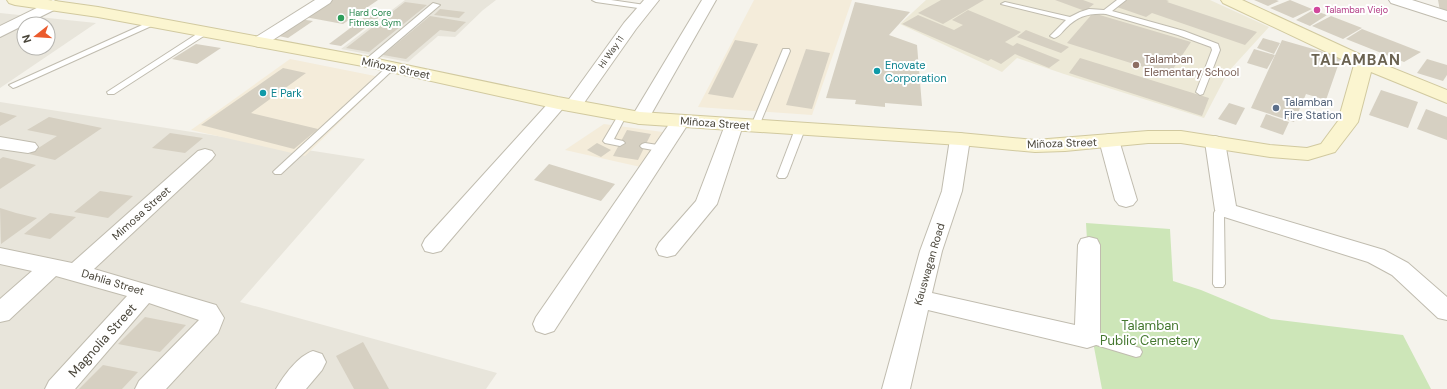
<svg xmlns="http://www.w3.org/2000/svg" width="1447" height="389" viewBox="0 0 1447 389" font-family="'DM Sans',sans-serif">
<rect width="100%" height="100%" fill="#f5f3ec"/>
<!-- residential -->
<g fill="#e8e5db" fill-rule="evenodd">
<polygon points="405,0 496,0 483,10 455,37 438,36 408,62 341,49"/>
<path d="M 0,13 L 96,23 L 0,88 ZM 24,24 L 48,24 L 48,48 L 24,48 Z"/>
<polygon points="0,102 365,159 240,302 497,373 486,389 0,389"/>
</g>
<!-- commercial -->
<g fill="#f4ecda">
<polygon points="754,0 852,0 812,115 698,107"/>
<polygon points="290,59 385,78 305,156 191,130"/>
<polygon points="604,124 670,133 645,168 565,150"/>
</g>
<!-- education -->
<polygon fill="#ede9d7" points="926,0 1210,0 1269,27 1228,72 1204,118 1064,74 1017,58 1002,72 900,24"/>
<!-- green -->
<polygon fill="#cde6b8" points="1086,223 1170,229 1173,281 1201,290 1271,319 1403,335 1431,389 1102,389 1093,342"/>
<!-- building -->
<g fill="#d6d0c2">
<polygon points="331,0 378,0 343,24 305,17"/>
<polygon points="941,0 984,0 943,24 918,13"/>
<polygon points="1055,0 1083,0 1094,4 1085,11"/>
<polygon points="1127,0 1166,0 1169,1 1167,2 1257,32 1245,45 1152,13 1146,17 1117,7"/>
<polygon points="1254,0 1276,0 1279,1 1268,6"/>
<polygon points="1290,0 1312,9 1293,18 1270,8"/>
<polygon points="1438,0 1447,0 1447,12 1440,11"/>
<polygon points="405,2 427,5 369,52 346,48"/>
<polygon points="855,2 910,12 889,35 917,45 922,106 885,103 885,107 855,104 856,100 826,98"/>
<polygon points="440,9 465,12 459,18 434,15"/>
<polygon points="968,10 1021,32 1005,42 1013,46 1017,43 1060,60 1049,68 1015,54 1001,64 991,59 988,61 902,24 918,15 954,30 963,25 952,20"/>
<polygon points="1313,10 1327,15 1310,26 1296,20"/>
<polygon points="1093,13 1191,42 1169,75 1067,43"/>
<polygon points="369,14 381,16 341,46 329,44"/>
<polygon points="430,16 466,22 455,32 440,30 406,59 383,55"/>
<polygon points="1331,16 1362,28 1343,39 1312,26"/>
<polygon points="299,19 313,21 288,38 274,35"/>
<polygon points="1362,29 1421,52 1404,62 1346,39"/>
<polygon points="1026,30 1069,47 1061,53 1017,37"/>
<polygon points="1263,38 1280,43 1274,54 1257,48"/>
<polygon points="735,40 758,44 733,98 708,94"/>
<polygon points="1282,40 1341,57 1326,100 1306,94 1294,122 1251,108"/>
<polygon points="196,44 221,48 197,64 172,59"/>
<polygon points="806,49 830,53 812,109 786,105"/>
<polygon points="1254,49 1275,55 1267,69 1247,63"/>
<polygon points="1080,58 1209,98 1202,116 1069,73"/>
<polygon points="1427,59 1447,65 1447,75 1443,81 1417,73"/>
<polygon points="283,68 306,73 251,113 318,129 294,149 201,125"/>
<polygon points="1381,90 1418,102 1408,128 1369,115"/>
<polygon points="1229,103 1245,108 1236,125 1218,119"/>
<polygon points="1426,109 1447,117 1447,140 1417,129"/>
<polygon points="0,112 17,116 0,126"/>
<polygon points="1266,114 1289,122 1283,135 1260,127"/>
<polygon points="49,117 102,128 55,160 29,154 57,136 27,130"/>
<polygon points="627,130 651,134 638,160 613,156"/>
<polygon points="170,133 203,138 185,153 152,148"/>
<polygon points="597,143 611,150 601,157 587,150"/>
<polygon points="3,157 36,165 0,189 0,159"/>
<polygon points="549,164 615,184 601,201 534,180"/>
<polygon points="100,191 133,196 108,218 74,212"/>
<polygon points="0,208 16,213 37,218 1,244"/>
<polygon points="50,213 76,217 50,239 24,234"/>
<polygon points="145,317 186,325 160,352 118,344"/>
<polygon points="363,342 389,389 354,389 336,356"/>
<polygon points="103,365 138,372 122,389 79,389"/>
</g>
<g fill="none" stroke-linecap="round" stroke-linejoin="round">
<!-- lane casing -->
<g stroke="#c0bcaf" stroke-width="2">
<g id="lane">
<polygon points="592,0 611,0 645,5 649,7 645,9 596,2"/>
<path d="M 1117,0 L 1126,0 L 1112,11 L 1184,31 L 1218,44 L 1220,50 L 1203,94 L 1200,95 L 1196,92 L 1212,50 L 1211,47 L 1178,35 L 1106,14 C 1089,13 1078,16 1066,28 C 1062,32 1059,37 1054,38 L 1050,36 L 1066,20 L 1001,4 L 1005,2 L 1070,17 L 1080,12 L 1089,9 L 1104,10 Z"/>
<polygon points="433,3 440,5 371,64 365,64 365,60"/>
<polygon points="151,21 154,21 158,23 16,87 13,88 9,85"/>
<polygon points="203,30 209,30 210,32 114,94 108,94 107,92"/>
<polygon points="783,49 789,49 790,51 759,126 758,128 752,128 751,126"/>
<polygon points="389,65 395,65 396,67 281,174 275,174 273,172 275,170"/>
<polygon points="623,111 627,114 614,139 623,141 625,143 620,146 605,143 603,141 619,114"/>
<polygon points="800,126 805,129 787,176 785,178 779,178 777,176 795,129"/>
<polygon points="645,143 664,146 669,149 664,152 642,148 640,146 642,144"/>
<polygon points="1226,207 1231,210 1224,215 1225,284 1223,287 1215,287 1213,284 1214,213 1215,211"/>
<polygon points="1087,333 1140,348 1142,352 1140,356 1136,357 1083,341 1081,338 1083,335"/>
</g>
</g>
<!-- street casing -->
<g stroke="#c0bcaf" stroke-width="2">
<g id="street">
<polygon points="53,0 58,2 61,5 58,8 0,37 0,26"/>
<polygon points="315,0 332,0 330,3 265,45 259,47 253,45 251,42 253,39"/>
<polygon points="644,0 659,0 636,29 579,110 573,111 567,110 564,107 441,251 433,253 425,251 422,245 425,239 552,99 558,98 564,99 567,102 624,23"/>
<polygon points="702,0 716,0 649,118 647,122 640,124 633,122 631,118"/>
<polygon points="1389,0 1412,0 1447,11 1447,21 1391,3"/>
<polygon points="681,115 688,117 690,121 554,331 545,334 536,331 533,324 536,317 674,117"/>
<polygon points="734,119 741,121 743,125 717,204 675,255 667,257 659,255 656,249 659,243 696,201 725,125 727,121"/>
<polygon points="960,133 967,135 970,139 962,191 942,251 932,293 1075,325 1078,245 1081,239 1089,237 1097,239 1100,245 1100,338 1096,345 1087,348 928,310 910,389 882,389 920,251 942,191 950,139 953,135"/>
<polygon points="1109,134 1116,136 1119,140 1137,200 1133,205 1126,207 1119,205 1115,200 1099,140 1102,136"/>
<polygon points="1215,136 1222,138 1225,142 1236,206 1384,250 1408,263 1447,297 1447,320 1438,318 1392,275 1368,262 1218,215 1215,210 1205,142 1208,138"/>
<polygon points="0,137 35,143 38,147 35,151 28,153 0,149"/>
<polygon points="205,149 212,151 215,155 212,159 94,269 216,305 224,318 218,333 166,389 135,389 139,381 199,320 149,303 75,389 45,389 49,381 127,296 56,276 9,320 0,322 0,299 32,271 0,264 0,248 72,263 198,151"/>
<path d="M 313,351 L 322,354 L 326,362 L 322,370 L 306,389 L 276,389 C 284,375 298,356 313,351 Z"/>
</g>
</g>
<!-- secondary casing -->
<g stroke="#d1c99f" stroke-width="2">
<polygon id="secondary" points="7,0 48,0 98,7 368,57 558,97 640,112 960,133 1035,140 1148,131 1181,131 1270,145 1307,148 1321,144 1338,121 1354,65 1223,3 1221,0 1242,0 1370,59 1447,90 1447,103 1371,72 1358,122 1355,126 1335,152 1308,160 1270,157 1181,143 1148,143 1065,151 1035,152 960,145 640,124 558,109 368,67 98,17 15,5 9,3"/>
</g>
<!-- lane -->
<use href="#lane" fill="#fff" fill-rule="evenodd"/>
<!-- street -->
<use href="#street" fill="#fff" fill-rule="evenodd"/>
<!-- secondary -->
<use href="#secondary" fill="#fbf5d0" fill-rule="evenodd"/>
</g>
<!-- markers -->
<circle fill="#d1479c" stroke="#fff" stroke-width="1.5" cx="1317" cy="10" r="4"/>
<circle fill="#2e9e5b" stroke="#fff" stroke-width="1.5" cx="341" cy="18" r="4"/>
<circle fill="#8d6e63" stroke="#fff" stroke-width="1.5" cx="1136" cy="65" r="4"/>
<g fill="#0f9aa8" stroke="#fff" stroke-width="1.5">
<circle cx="877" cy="71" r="4"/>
<circle cx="263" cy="93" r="4"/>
</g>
<circle fill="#5c6f8a" stroke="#fff" stroke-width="1.5" cx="1276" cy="108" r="4"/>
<g text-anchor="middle" stroke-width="4" stroke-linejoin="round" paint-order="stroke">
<!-- far-hotel labels -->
<g font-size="9" fill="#b23c85" stroke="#fff" text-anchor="start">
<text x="1325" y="13">Talamban Viejo</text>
</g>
<!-- far-leisure labels -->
<g font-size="9" fill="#27864d" stroke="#fff" text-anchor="start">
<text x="349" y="16">Hard Core<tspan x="349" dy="10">Fitness Gym</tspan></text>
</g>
<!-- far-street labels -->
<g font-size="9" fill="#49453a" stroke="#fff">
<text transform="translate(611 52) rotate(-55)" y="3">Hi Way 11</text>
</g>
<!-- education labels -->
<g font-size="11" fill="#785e54" stroke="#fff" text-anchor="start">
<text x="1144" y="63">Talamban<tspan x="1144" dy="13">Elementary School</tspan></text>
</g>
<!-- culture labels -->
<g font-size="11" fill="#0d838f" stroke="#fff" text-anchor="start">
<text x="885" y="69">Enovate<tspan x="885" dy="13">Corporation</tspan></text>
<text x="271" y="97">E Park</text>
</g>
<!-- street labels -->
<g font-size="11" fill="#49453a" stroke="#fff">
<text transform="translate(396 68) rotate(12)" y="4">Miñoza Street</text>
<text transform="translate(715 123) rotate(4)" y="4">Miñoza Street</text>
<text transform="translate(1062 143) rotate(-2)" y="4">Miñoza Street</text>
<text transform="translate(141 213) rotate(-42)" y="4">Mimosa Street</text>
<text transform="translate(929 264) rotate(-74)" y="4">Kauswagan Road</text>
<text transform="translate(113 282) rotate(17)" y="4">Dahlia Street</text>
</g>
<!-- service labels -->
<g font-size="11" fill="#4e5e75" stroke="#fff" text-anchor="start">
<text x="1284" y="106">Talamban<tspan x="1284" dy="13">Fire Station</tspan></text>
</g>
<!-- near-park labels -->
<g font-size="13" fill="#457830" stroke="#fff">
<text x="1150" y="330">Talamban<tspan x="1150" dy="15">Public Cemetery</tspan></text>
</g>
<!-- near-street labels -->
<g font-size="13" fill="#49453a" stroke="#fff">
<text transform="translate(102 340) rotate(-48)" y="5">Magnolia Street</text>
</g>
<!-- district labels -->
<g font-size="15" font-weight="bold" letter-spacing="1" fill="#6b6352" stroke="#fff">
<text x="1356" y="65">TALAMBAN</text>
</g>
</g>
<!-- north arrow -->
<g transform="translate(36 36) rotate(253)"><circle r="19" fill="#ffffff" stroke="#b6b5b0"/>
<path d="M0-3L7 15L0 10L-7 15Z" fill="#eb5b2d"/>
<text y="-6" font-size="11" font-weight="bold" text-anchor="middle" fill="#49453a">N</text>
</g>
</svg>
